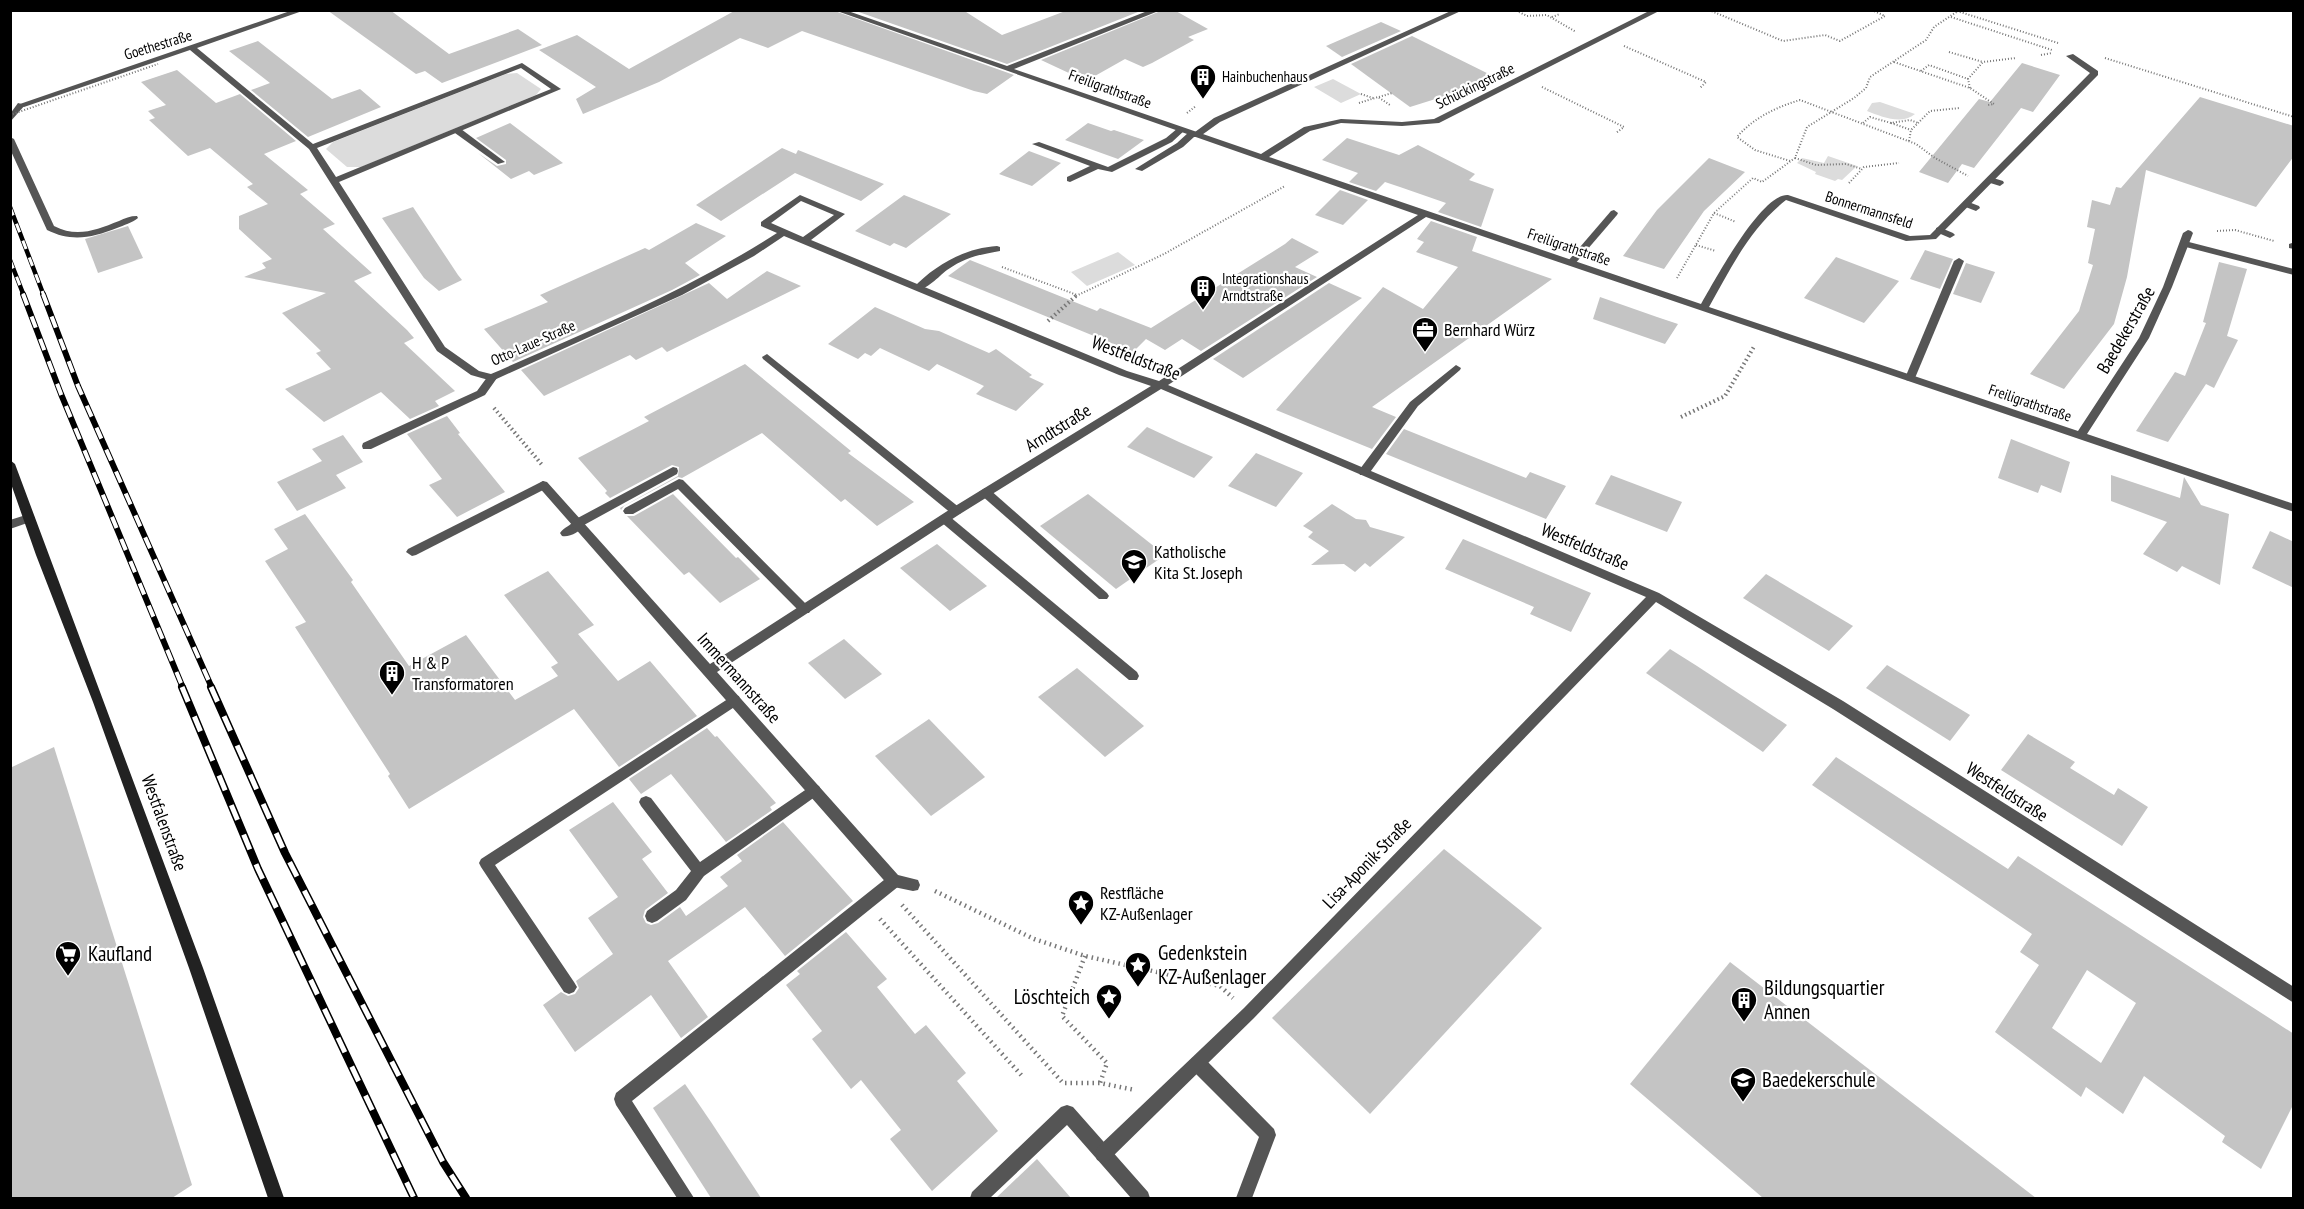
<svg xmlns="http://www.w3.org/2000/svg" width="2304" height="1209" viewBox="0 0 2304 1209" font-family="'PT Sans Narrow',sans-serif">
<rect width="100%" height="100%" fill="#fff"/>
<!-- green -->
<g fill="#dcdcdc">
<polygon points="517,73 541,89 536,95 361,167 347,167 326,149 333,142 506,74"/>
<polygon points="1333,79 1361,94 1341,103 1314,87"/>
<path d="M 1880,102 L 1915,114 C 1902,125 1882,117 1867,111 L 1872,103 Z"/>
<polygon points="1828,156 1857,166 1842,180 1838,179 1835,181 1815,174 1816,172 1797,163 1802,158 1824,163"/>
<polygon points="1118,252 1135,265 1087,286 1071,272"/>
</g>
<!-- building -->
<g fill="#c4c4c4" fill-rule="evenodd">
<polygon points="327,10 390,10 449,54 518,29 542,45 442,83 425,71 416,74"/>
<polygon points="736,10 832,10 1014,75 987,94 974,91 802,31 768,48 740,38 659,82 583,114 576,99 596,87 539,50 577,35 629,69"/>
<polygon points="853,10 963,10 1002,35 1068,10 1143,10 1007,64"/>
<polygon points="1163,10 1174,10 1208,29 1188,37 1194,40 1152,63 1143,67 1125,59 1086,81 1041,60"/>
<polygon points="1381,22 1401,31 1342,57 1326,46"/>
<polygon points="1412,36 1499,79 1410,107 1351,64"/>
<polygon points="258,41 332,99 360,89 381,107 308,137 251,90 270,83 229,51"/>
<polygon points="2022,63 2060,75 2033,112 2021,108 1974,168 1962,164 1948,183 1919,172 1979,99 1990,102"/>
<polygon points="177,70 216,103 240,94 296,141 264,154 308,190 300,194 335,224 323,229 372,273 354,281 407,330 414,338 404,343 455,391 435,401 439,406 410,419 381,392 324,422 285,389 331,369 316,353 321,351 282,313 326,293 244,277 266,268 262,263 272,259 239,229 239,216 268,204 247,187 253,184 210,148 188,156 149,120 155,118 148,111 166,105 141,82"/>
<polygon points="2200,97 2294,126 2294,156 2256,207 2146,170 2127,277 2114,324 2064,389 2030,374 2079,311 2093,265 2088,263 2095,229 2087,227 2092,200 2110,205 2116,187 2121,188"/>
<polygon points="510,123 563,163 534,175 529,171 511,179 478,153 497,166 506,164 506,160 476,138"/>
<polygon points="1088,123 1111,131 1114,130 1144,140 1118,159 1065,140"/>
<polygon points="1347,138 1399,155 1418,145 1475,174 1469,180 1494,189 1481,227 1438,212 1446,203 1400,187 1385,182 1376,191 1349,182 1358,173 1322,160"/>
<polygon points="782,148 796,154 798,150 884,184 861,201 795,173 721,221 696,205"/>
<polygon points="1029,151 1061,163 1032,186 999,174"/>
<polygon points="1709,158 1745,172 1704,211 1664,269 1623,256 1657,210"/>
<polygon points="1340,190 1368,200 1343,225 1315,215"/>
<polygon points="904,195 951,214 906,248 894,243 890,246 855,231"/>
<polygon points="413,207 458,275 462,280 439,291 424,278 382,218"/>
<polygon points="1431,221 1477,237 1472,251 1552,279 1372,407 1396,417 1372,449 1276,410 1383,287 1423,309 1458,267 1416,252 1424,242 1417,239"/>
<polygon points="696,223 726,236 685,263 700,275 672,290 513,362 484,329 548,302 540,295 645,248 649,250"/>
<polygon points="128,226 143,258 98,273 85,239"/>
<polygon points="1292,238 1319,252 1295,267 1317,277 1201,351 1182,339 1165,350 1146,339 1133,352 948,276 970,260 1097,311 1100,308 1151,328 1285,244"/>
<polygon points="1925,250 1953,259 1940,289 1910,279"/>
<polygon points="1836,257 1899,281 1864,323 1804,298"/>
<polygon points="2219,262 2247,269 2227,336 2238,340 2214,388 2206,384 2168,442 2136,431 2175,372 2185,376 2206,323 2203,322"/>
<polygon points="1966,263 1995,272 1981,303 1953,294"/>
<polygon points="767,271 801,286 667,352 662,347 636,360 630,355 544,396 521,370 709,283 727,299"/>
<polygon points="1329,283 1362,298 1243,378 1213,359"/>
<polygon points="1600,297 1657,317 1678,324 1665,344 1593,319"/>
<polygon points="875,307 925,329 939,331 989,353 996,349 1032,375 1029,377 1044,384 1016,411 976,394 984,386 937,364 929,371 880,348 871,356 865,353 858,359 828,344"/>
<polygon points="745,364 851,451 848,453 914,502 877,526 845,499 841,502 762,433 682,478 678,477 624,506 621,510 620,508 678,476 679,467 672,465 610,498 605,493 607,491 578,458 649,421 644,417"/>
<polygon points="447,416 460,433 458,434 505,492 457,517 429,485 442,479 407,434"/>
<polygon points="1147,427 1179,442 1213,457 1194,478 1127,447"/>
<polygon points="1404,429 1526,478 1530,472 1566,486 1546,519 1386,454"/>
<polygon points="343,435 363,462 336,475 346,488 297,511 277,482 322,461 312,449"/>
<polygon points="2011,439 2070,462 2061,493 2041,485 2038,493 1998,478"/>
<polygon points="1256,453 1303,473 1276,507 1228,486"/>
<polygon points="1611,475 1682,502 1667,532 1595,504"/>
<polygon points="2111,475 2180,498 2184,477 2201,505 2229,514 2220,585 2182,566 2177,572 2143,554 2167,522 2111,501"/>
<polygon points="673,494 736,558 738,557 760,579 720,603 689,572 684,575 627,516 634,516"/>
<polygon points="1088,494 1165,555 1116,589 1040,526"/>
<polygon points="1332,504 1356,519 1366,520 1370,527 1405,537 1370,567 1365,563 1355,572 1344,564 1311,565 1329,551 1308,537 1313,532 1303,526"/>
<polygon points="305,514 353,580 351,582 409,666 466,635 515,700 558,676 551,667 558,663 504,595 548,571 594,625 578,634 618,681 650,661 697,716 619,767 574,709 409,809 388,776 390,774 295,627 306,622 265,561 288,549 274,529"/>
<polygon points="2270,531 2294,542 2294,588 2252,568"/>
<polygon points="1463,539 1591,593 1571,632 1530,614 1534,607 1445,569"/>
<polygon points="937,544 987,586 950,611 900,568"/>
<polygon points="1766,574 1853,626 1829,651 1743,598"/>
<polygon points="844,639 882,674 845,699 808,663"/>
<polygon points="1670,649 1697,666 1787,725 1763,752 1646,673"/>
<polygon points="1887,665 1970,715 1950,741 1866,688"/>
<polygon points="1077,668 1144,726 1105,757 1038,697"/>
<polygon points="929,719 985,777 931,816 875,756"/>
<polygon points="707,728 715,737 717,736 776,803 770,807 772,810 726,842 671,774 641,794 629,779"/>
<polygon points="2028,734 2075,762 2070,768 2114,795 2118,788 2148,807 2122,846 2001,770"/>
<polygon points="54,747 192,1185 172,1198 10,1198 10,768"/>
<path d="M 1836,757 L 2008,869 L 2018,856 L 2294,1034 L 2294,1103 L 2261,1169 L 2222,1142 L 2225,1136 L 2144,1076 L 2123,1114 L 2086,1087 L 2081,1097 L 1995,1032 L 2039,965 L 2020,952 L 2032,934 L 1812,785 ZM 2087,970 L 2136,1003 L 2101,1063 L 2052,1028 Z"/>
<polygon points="613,802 652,852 642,859 668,893 645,910 643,917 646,923 651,925 658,923 680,907 686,916 728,886 720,877 742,861 737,855 783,822 853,901 785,956 745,907 668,961 708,1017 681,1038 651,995 575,1052 543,1005 561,992 568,996 575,994 579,988 576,981 613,954 588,918 618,897 569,830"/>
<polygon points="1444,849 1542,928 1370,1114 1272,1018"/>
<polygon points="846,932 887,979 877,987 915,1034 926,1025 966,1073 957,1081 998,1131 932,1191 890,1139 901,1130 861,1080 851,1089 812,1039 822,1031 786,985 800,974 797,971"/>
<polygon points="1730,962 2036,1198 1763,1198 1630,1084"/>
<polygon points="685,1084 711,1122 761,1198 711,1198 653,1108"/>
<polygon points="1037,1159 1071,1198 996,1198"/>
</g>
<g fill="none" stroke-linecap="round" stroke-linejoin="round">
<!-- path-far2 -->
<g stroke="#777" stroke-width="2" stroke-dasharray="1 2" stroke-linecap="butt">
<polyline points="1709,10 1783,41 1825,35 1840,41 1885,16 1872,10"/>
<polyline points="1957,11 2058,43"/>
<polyline points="1519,12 1527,16 1547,15 1576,32"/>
<polyline points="1552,17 1560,14"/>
<polyline points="1951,17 2052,50"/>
<polyline points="1624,46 1706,82 1700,88"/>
<polyline points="1949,52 1983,62"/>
<polyline points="2041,55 2052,53"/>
<polyline points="2105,58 2294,117"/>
<polyline points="1894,62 1970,88 1994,104 1988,105"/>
<polyline points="1921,71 1929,65 1968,79"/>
<polyline points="1542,87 1624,127 1616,133"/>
<polyline points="1970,88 1968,79 1983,62 2016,58"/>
<polyline points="1361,94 1373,98"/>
<polyline points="1379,97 1392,93"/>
<polyline points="1359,103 1378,97 1390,105"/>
<polyline points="1187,113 1196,106"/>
<polyline points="1863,123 1870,117 1891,123 1910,120 1918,123"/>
<polyline points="1891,123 1911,130"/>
<polyline points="1909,141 1911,130 1930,111 1960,108"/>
<polyline points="1795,158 1816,165 1846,164 1862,169"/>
<path d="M 1790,161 L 1755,150 L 1737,137 C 1753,118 1777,107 1800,100 L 1916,144 L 1935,158 L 1968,176"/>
<polyline points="1849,183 1864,167 1899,163"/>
<polyline points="1714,213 1736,222"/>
<polyline points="2217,231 2235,230 2274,241"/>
<polyline points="1696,245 1716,251"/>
<polyline points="1002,267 1077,295"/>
<polyline points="1677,278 1714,213 1753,178 1762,182 1795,158 1807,127 1854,98 1866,88 1870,77 1926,40 1934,27 1958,11"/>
<polyline points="1076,296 1164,254 1285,186"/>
</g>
<!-- path-far1 -->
<g stroke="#777" stroke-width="4" stroke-dasharray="1.5 3" stroke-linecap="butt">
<polyline points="1048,321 1078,294"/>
<polyline points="494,408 543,466"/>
<polyline points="1681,417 1725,396 1755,345"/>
</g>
<!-- path -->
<g stroke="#777" stroke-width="4.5" stroke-dasharray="1.5 4" stroke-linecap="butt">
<polyline points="935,891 1034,939 1085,956 1220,986 1233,998"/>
<polyline points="902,905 1063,1083 1100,1083 1135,1090"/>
<polyline points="880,919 1023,1077"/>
<polyline points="1085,956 1062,1016 1107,1063 1100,1083"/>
</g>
<!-- lane -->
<g fill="#555" fill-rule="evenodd">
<polygon points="1453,10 1463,10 1220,122 1199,137 1194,137 1183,147 1142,171 1135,169 1177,143 1189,132 1195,132 1214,118"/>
<polygon points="18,103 25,105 10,122 10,114"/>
<polygon points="1178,128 1185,130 1172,142 1112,172 1098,169 1070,182 1067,181 1067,177 1090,166 1032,144 1039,142 1108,167 1166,138"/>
<polygon points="455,129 461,129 505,162 498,164 455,133"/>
<path d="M 10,137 L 14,139 L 54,226 C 77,238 96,230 119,221 C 125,218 130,216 137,216 L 138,218 C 132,223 124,225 117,228 C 92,238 71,242 47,230 L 10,149 Z"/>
<polygon points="1990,177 2003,181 2004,183 2000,186 1987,182 1987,178"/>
<polygon points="1966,201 1979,206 1980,208 1976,211 1963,206 1963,202"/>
<polygon points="1614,210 1618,213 1617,215 1574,265 1568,265 1568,261 1611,211"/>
<polygon points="1939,227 1953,233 1955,235 1950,238 1936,232 1936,228"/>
<polygon points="2185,241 2294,269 2294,275 2182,246 2180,244"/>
<polygon points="2292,243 2294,249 2289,248 2289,244"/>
<path d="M 997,246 L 1000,247 L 1000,251 C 978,255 966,257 947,270 C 938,277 926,291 915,290 L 913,288 C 935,265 965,248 997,246 Z"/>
<polygon points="1959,258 1964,261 1915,378 1910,381 1906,380 1905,378 1954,261"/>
<polygon points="767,354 960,508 962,511 960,514 952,514 763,359 762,357"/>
<polygon points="1456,365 1461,368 1460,370 1418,406 1368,475 1360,475 1359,472 1360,469 1410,402"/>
<polygon points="492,375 497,378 485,395 371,449 363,449 362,446 363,443 477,391 488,376"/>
<path d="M 673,467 L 677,468 L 678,471 L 677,474 L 584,525 C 581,531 569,538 562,536 L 560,533 C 564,527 571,526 574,520 Z"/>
<polygon points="679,479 683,480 809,607 811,610 809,613 801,613 678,489 633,514 625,514 623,511 625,508"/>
<polygon points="543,481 549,485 547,488 416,555 412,556 406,552 408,549"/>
<polygon points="985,488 989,489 1107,593 1109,596 1107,599 1099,599 981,495 979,492"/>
<polygon points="29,514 33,515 35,518 33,521 10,529 10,520"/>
<polygon points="945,515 949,516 1137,672 1139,676 1137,680 1129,680 941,522 939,519 941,516"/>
<polygon points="734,695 739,696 740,700 739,704 495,865 574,982 577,987 574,992 569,994 564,992 481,867 479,863 481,859"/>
<polygon points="814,784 819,786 821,790 819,794 704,876 686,900 657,921 652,923 647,921 645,916 647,911 676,890 691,871 641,806 639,802 641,798 646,796 651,798 700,862"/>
<polygon points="894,875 899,876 901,881 899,886 632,1101 694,1198 677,1198 616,1105 614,1099 616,1093 889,876"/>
<polygon points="1198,1056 1204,1058 1274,1129 1276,1135 1252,1198 1236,1198 1259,1137 1192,1070 1190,1064 1192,1058"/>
<polygon points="1067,1105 1073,1107 1148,1192 1150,1198 1131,1198 1067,1125 990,1198 970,1198 972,1192 1061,1107"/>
</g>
<!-- street -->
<path fill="#555" fill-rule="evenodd" d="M 293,10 L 305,10 L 197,48 L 313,144 L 522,63 L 561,89 L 339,182 L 445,347 L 479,371 L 491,374 C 589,331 687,291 777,233 L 761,226 L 761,222 L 800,195 L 845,214 L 811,240 L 1127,371 L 1159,381 L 1418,215 L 834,10 L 845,10 L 1007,66 L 1150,10 L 1161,10 L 1014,69 L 1261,154 L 1304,127 L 1341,119 L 1402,122 L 1434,119 L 1651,10 L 1661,10 L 1439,123 L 1402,126 L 1341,123 L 1310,131 L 1269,157 L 1701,304 C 1714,282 1761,193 1788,195 L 1910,236 L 1930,235 L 2090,73 L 2066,56 L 2073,54 L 2098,71 L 2098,75 L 1936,239 L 1906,241 L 1786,200 C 1750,228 1731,268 1709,307 L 2078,431 L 2139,338 L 2163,287 L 2183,233 L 2188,230 L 2191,231 L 2193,233 L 2172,287 L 2149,338 L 2087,434 L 2294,504 L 2294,512 L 1426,217 L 1168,385 L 1659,593 L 1843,701 L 2294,987 L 2294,1003 L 1833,709 L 1656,602 L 1254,1018 L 1109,1160 L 1103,1162 L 1097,1160 L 1095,1154 L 1097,1148 L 1244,1008 L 1646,597 L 1161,389 L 960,514 L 717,672 L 898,875 L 918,880 L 920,885 L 918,890 L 913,891 L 889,886 L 537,485 L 543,481 L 547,482 L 710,664 L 952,508 L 1151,386 L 1119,375 L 784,236 L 754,256 L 682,295 L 492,381 L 471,375 L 437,351 L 309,149 L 190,50 L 24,107 L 17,105 ZM 521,68 L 551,89 L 336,177 L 317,148 ZM 801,201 L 834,215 L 803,237 L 771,223 Z"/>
<!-- secondary -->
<polygon fill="#222" fill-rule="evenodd" points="10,460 15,464 203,968 284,1198 268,1198 189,968 93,702 36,555 10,481"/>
<!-- rail-far2 casing -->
<g stroke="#000" stroke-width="4.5">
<g id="rail-far2">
<polyline points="10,207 44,296"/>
<polyline points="10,260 24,296"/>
</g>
</g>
<!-- rail-far1 casing -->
<g stroke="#000" stroke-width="6">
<g id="rail-far1">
<polyline points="23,294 61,394 183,688"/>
<polyline points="43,294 78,386 212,688"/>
</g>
</g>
<!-- rail casing -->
<g stroke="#000" stroke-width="8">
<g id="rail">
<polyline points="182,687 258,869 414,1198"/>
<polyline points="211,687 285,853 443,1162 466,1198"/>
</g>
</g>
<!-- rail-far2 -->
<use href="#rail-far2" stroke="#fff" stroke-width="3" stroke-dasharray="9" stroke-linecap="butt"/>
<!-- rail-far1 -->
<use href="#rail-far1" stroke="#fff" stroke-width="4" stroke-dasharray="12" stroke-linecap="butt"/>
<!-- rail -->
<use href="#rail" stroke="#fff" stroke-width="5" stroke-dasharray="16" stroke-linecap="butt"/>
<!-- path-bridge -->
<polyline stroke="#777" stroke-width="2" stroke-dasharray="1 2" stroke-linecap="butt" points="10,115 158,64"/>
</g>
<!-- icons -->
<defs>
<g id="building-pin" transform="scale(1.35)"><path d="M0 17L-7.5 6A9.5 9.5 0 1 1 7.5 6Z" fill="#000" stroke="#fff"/><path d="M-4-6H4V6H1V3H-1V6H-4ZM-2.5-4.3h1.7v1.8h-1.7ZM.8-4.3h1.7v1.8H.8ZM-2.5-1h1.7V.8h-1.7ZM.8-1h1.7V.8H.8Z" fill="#fff"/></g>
<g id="office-pin" transform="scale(1.35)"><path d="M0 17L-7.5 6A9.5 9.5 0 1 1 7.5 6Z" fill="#000" stroke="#fff"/><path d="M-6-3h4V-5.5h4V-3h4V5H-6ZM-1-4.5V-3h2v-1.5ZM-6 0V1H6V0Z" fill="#fff"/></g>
<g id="school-pin" transform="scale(1.35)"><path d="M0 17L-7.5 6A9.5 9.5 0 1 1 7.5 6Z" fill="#000" stroke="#fff"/><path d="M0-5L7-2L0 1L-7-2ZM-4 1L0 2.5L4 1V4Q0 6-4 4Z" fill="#fff"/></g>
<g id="sight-pin" transform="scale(1.35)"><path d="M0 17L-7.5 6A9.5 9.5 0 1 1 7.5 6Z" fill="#000" stroke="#fff"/><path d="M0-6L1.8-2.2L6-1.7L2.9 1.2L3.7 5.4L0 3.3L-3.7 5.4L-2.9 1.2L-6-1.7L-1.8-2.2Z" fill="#fff"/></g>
<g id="supermarket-pin" transform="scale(1.35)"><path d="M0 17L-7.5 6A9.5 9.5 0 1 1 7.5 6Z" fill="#000" stroke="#fff"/><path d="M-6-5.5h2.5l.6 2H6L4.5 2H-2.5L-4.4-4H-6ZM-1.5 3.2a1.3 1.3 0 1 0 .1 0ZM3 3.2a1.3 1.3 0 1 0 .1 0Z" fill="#fff"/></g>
</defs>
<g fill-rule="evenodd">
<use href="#building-pin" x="1203" y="77"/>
<use href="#building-pin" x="1203" y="288"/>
<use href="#office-pin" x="1425" y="330"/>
<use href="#school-pin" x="1134" y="562"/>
<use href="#building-pin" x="392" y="673"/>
<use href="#sight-pin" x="1081" y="903"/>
<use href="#supermarket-pin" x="68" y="954"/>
<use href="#sight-pin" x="1138" y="965"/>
<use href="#sight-pin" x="1109" y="997"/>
<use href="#building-pin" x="1744" y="1000"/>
<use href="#school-pin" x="1743" y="1080"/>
</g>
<g text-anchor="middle" stroke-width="4.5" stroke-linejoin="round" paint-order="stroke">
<!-- far-street labels -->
<g font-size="15" fill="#000" stroke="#fff">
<text transform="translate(158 45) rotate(-17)" y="5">Goethestraße</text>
<text transform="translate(1475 86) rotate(-26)" y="5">Schückingstraße</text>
<text transform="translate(1110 89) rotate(20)" y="5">Freiligrathstraße</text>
<text transform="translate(1869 210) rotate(18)" y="5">Bonnermannsfeld</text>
<text transform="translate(1569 247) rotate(19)" y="5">Freiligrathstraße</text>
<text transform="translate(533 343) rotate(-24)" y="5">Otto-Laue-Straße</text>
<text transform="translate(2030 403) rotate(19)" y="5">Freiligrathstraße</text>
</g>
<!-- far-poi labels -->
<g font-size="15" fill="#000" stroke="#fff" text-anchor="start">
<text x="1222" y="82">Hainbuchenhaus</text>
<text x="1222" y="284">Integrationshaus<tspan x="1222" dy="17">Arndtstraße</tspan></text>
</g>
<!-- poi labels -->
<g font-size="18" fill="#000" stroke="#fff" text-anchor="start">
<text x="1444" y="336">Bernhard Würz</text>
<text x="1154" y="558">Katholische<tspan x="1154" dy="21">Kita St. Joseph</tspan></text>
<text x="412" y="669">H &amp; P<tspan x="412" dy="21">Transformatoren</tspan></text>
<text x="1100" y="899">Restfläche<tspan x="1100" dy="21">KZ-Außenlager</tspan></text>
</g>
<!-- street labels -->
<g font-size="18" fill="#000" stroke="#fff">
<text transform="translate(2126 330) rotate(-60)" y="6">Baedekerstraße</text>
<text transform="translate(1136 358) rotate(21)" y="6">Westfeldstraße</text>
<text transform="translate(1058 428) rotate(-32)" y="6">Arndtstraße</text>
<text transform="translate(1585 547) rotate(23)" y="6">Westfeldstraße</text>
<text transform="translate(739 678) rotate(48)" y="6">Immermannstraße</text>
<text transform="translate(2007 792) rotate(33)" y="6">Westfeldstraße</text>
<text transform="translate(164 823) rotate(70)" y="6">Westfalenstraße</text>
<text transform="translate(1367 863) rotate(-46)" y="6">Lisa-Aponik-Straße</text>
</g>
<!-- near-poi labels -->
<g font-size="21" fill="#000" stroke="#fff" text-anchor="start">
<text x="1158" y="960">Gedenkstein<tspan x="1158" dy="24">KZ-Außenlager</tspan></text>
<text x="88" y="961">Kaufland</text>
<text x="1764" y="995">Bildungsquartier<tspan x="1764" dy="24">Annen</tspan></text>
<text x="1090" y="1004" text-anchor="end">Löschteich</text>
<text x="1762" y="1087">Baedekerschule</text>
</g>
</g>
<!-- border -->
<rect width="2304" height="1209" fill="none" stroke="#000000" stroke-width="24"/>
</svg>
